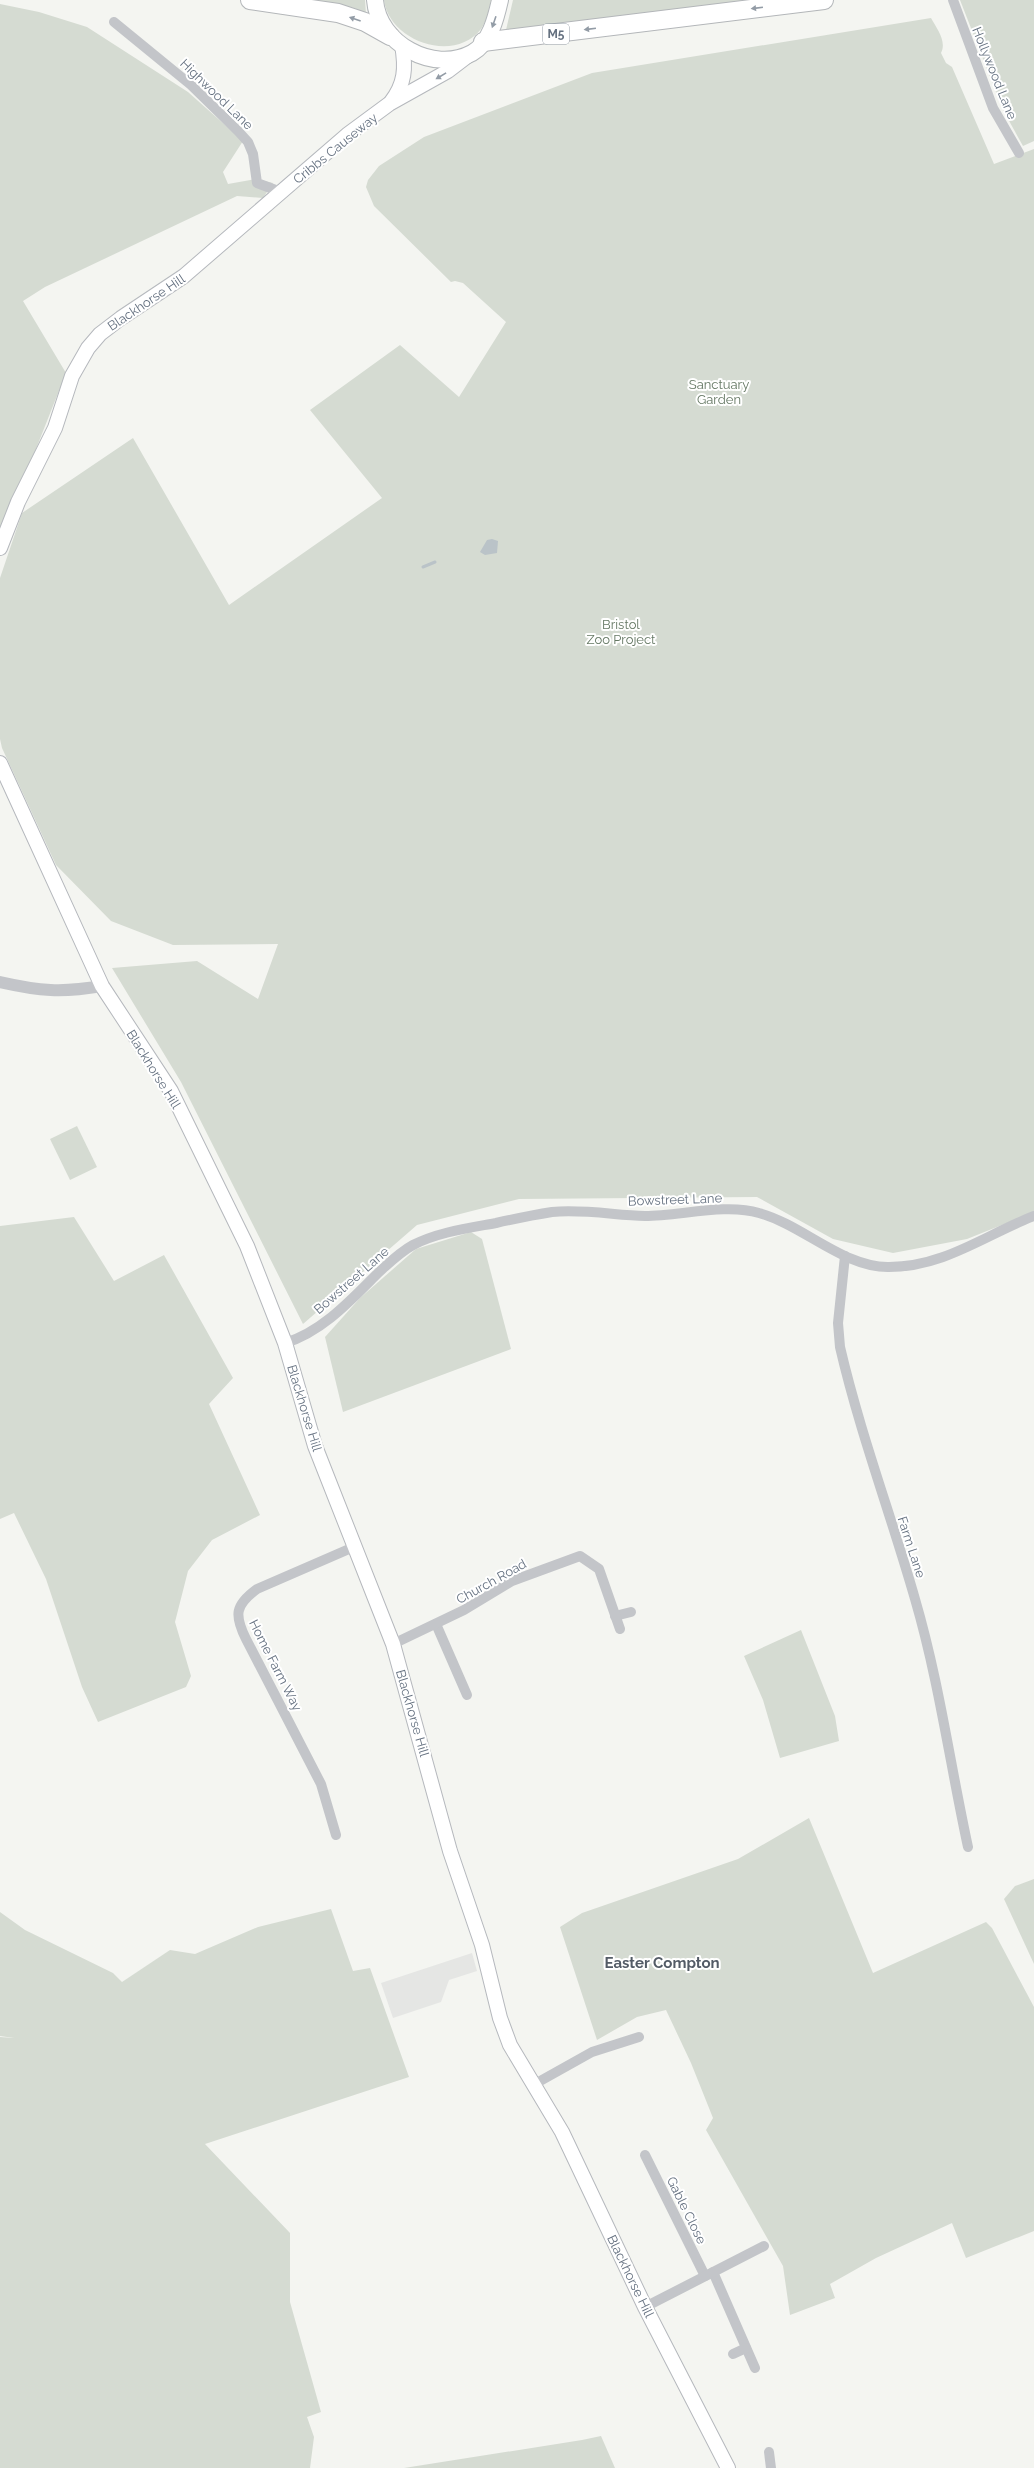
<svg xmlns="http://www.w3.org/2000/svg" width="1034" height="2468" viewBox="0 0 1034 2468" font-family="Raleway,sans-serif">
<rect width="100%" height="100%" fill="#f4f5f1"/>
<!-- built -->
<polygon fill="#e5e6e4" points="472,1953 477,1971 449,1980 441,2002 393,2018 381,1983"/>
<!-- green -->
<g fill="#d5dbd2">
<polygon points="312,0 365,0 366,14 354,8"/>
<path d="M 384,0 L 491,0 C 489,9 487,21 481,29 C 454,64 389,41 384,0 Z"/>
<polygon points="513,0 780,0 506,30"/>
<polygon points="960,0 1034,0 1034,141 1023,146 1003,110"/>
<polygon points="0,4 39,12 87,27 188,92 243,141 223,172 228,184 256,179 273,183 263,198 237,196 45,287 23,301 66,373 0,540"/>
<path d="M 931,18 C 937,29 947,41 941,53 L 946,63 L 952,67 L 994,164 L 1034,149 L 1034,1212 L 967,1239 L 893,1253 L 833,1239 L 757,1197 L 519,1199 L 417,1225 L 303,1324 L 181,1082 L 112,968 L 197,961 L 258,999 L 278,944 L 173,945 L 111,921 L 56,865 L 2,748 L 0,739 L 0,578 L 22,513 L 133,438 L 229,605 L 382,498 L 310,410 L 400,345 L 459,397 L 506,322 L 463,283 L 455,281 L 451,282 L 374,206 L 366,187 L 368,180 L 379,166 L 424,137 L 592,73 Z"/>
<polygon points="77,1126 97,1167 70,1180 50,1139"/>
<polygon points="74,1217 114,1281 164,1255 233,1378 209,1404 260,1515 212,1540 188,1571 175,1622 191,1676 186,1687 98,1722 82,1687 46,1579 14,1513 0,1519 0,1226"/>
<polygon points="471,1232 482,1239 511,1349 343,1412 325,1337 360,1298 416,1249"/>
<polygon points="801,1630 835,1716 839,1741 780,1758 763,1700 744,1656"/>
<polygon points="809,1818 873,1973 986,1922 992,1928 1034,2007 1034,2231 966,2258 952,2223 876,2258 830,2284 835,2298 790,2315 783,2266 706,2130 713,2118 691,2063 666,2010 637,2017 597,2040 560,1927 582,1913 738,1859"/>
<polygon points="1034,1879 1034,1964 1004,1899 1015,1886"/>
<polygon points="331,1909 353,1971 370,1968 409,2077 205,2144 290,2233 290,2302 321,2412 307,2417 314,2437 310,2468 0,2468 0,2037 14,2038 0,2036 0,1912 25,1930 113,1973 122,1982 170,1950 195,1954 258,1927"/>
<polygon points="601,2436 615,2468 404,2468 582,2440"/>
</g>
<!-- water -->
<polygon fill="#bac3c8" points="492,539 498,541 497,553 485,555 480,552 487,540"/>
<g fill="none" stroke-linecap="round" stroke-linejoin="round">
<!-- stream -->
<polyline stroke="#bac3c8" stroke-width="3" points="423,567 435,562"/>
<!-- secondary casing -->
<g stroke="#b5b8bd" stroke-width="16">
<g id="secondary">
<path d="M 391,102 C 405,84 406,68 402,45"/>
<polyline points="0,548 18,502 55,428 72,376 88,348 100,334 121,318 184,276 347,135 389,104 448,71 469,55"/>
<polyline points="0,763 102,986 171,1091 247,1246 285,1343 315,1446 393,1644 450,1851 482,1945 500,2018 510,2045 562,2132 645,2307 728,2468"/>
</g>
</g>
<!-- primary casing -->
<g stroke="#b3b7ba" stroke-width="18">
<path id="primary" d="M 375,0 C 378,43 433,74 472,53 C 490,43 496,18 500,0"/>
</g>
<!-- motorway casing -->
<g stroke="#b3b6b9" stroke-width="20">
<g id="motorway">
<polyline points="250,0 338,13 365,22 390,36"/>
<polyline points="483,42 824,0"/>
</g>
</g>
<!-- minor -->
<g stroke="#c3c5c9" stroke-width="10">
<polyline points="953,0 993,108 1019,153"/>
<polyline points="114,22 191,85 238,131 248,142 253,154 257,183 281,192"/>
<path d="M 845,1256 L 838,1323 L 840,1347 C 860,1433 891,1515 915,1599 C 939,1681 950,1764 968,1847"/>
<path d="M 285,1343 C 322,1332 351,1300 378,1273 C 389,1263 400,1252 413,1245 C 438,1232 469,1228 496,1223 C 514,1219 533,1215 552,1212 C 583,1209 614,1215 645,1216 C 680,1216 726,1203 759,1213 C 803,1225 844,1268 889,1267 C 944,1267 985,1235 1034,1216"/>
<polyline points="615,1616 631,1612"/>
<polyline points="436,1624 467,1695"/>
<polyline points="393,1644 464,1610 512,1581 580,1556 599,1569 620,1629"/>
<path d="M 336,1835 L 321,1784 L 246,1639 C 234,1615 235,1605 257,1589 L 356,1546"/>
<polyline points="533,2085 592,2052 639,2037"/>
<polyline points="645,2155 705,2276"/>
<polyline points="713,2272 755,2368"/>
<polyline points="645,2307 764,2246"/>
<polyline points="733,2354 746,2348"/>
<polyline points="769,2452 771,2468"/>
</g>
<!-- tertiary -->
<path stroke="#c3c5c9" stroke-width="12" d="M 0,982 C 40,991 61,993 102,986"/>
<!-- secondary -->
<use href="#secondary" stroke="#fff" stroke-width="14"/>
<!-- primary -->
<use href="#primary" stroke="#fff" stroke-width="16"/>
<!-- motorway -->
<use href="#motorway" stroke="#fff" stroke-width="18"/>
</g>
<!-- one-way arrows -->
<defs><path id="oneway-solid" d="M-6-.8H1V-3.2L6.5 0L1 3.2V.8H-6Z"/></defs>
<g fill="#939ca6">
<use href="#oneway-solid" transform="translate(757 8) rotate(173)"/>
<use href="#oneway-solid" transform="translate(355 19) rotate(-161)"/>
<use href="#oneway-solid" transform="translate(494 22) rotate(109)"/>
<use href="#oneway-solid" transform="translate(590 29) rotate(173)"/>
<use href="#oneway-solid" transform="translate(441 76) rotate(149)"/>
</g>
<g text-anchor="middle" stroke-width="4" stroke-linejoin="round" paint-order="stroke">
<!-- shield labels -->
<rect fill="#fff" stroke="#939ca6" stroke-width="1" x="543" y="24" width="26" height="20" rx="3"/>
<g font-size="12" font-weight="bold" fill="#657180">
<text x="556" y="38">M5</text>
</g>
<!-- street labels -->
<g font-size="13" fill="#657180" stroke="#fff">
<text transform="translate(995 73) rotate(68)" y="5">Hollywood Lane</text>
<text transform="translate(217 94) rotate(44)" y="5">Highwood Lane</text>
<text transform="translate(335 148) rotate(-39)" y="5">Cribbs Causeway</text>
<text transform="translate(146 302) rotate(-34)" y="5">Blackhorse Hill</text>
<text transform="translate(154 1069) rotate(58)" y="5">Blackhorse Hill</text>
<text transform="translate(675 1199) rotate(-2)" y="5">Bowstreet Lane</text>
<text transform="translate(351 1280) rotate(-41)" y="5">Bowstreet Lane</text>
<text transform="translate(305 1408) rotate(73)" y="5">Blackhorse Hill</text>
<text transform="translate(912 1547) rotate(72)" y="5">Farm Lane</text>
<text transform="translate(491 1581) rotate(-29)" y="5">Church Road</text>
<text transform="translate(276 1665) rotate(63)" y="5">Home Farm Way</text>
<text transform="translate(413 1713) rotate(74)" y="5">Blackhorse Hill</text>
<text transform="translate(687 2210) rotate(64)" y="5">Gable Close</text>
<text transform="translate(631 2276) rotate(64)" y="5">Blackhorse Hill</text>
</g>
<!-- park labels -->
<g font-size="13" fill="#657864" stroke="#fff">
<text x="719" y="389">Sanctuary<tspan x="719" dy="15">Garden</tspan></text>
<text x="621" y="629">Bristol<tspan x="621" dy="15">Zoo Project</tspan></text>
</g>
<!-- quarter labels -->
<g font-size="15" font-weight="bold" fill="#535b66" stroke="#fff">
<text x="662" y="1968">Easter Compton</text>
</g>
</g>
</svg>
